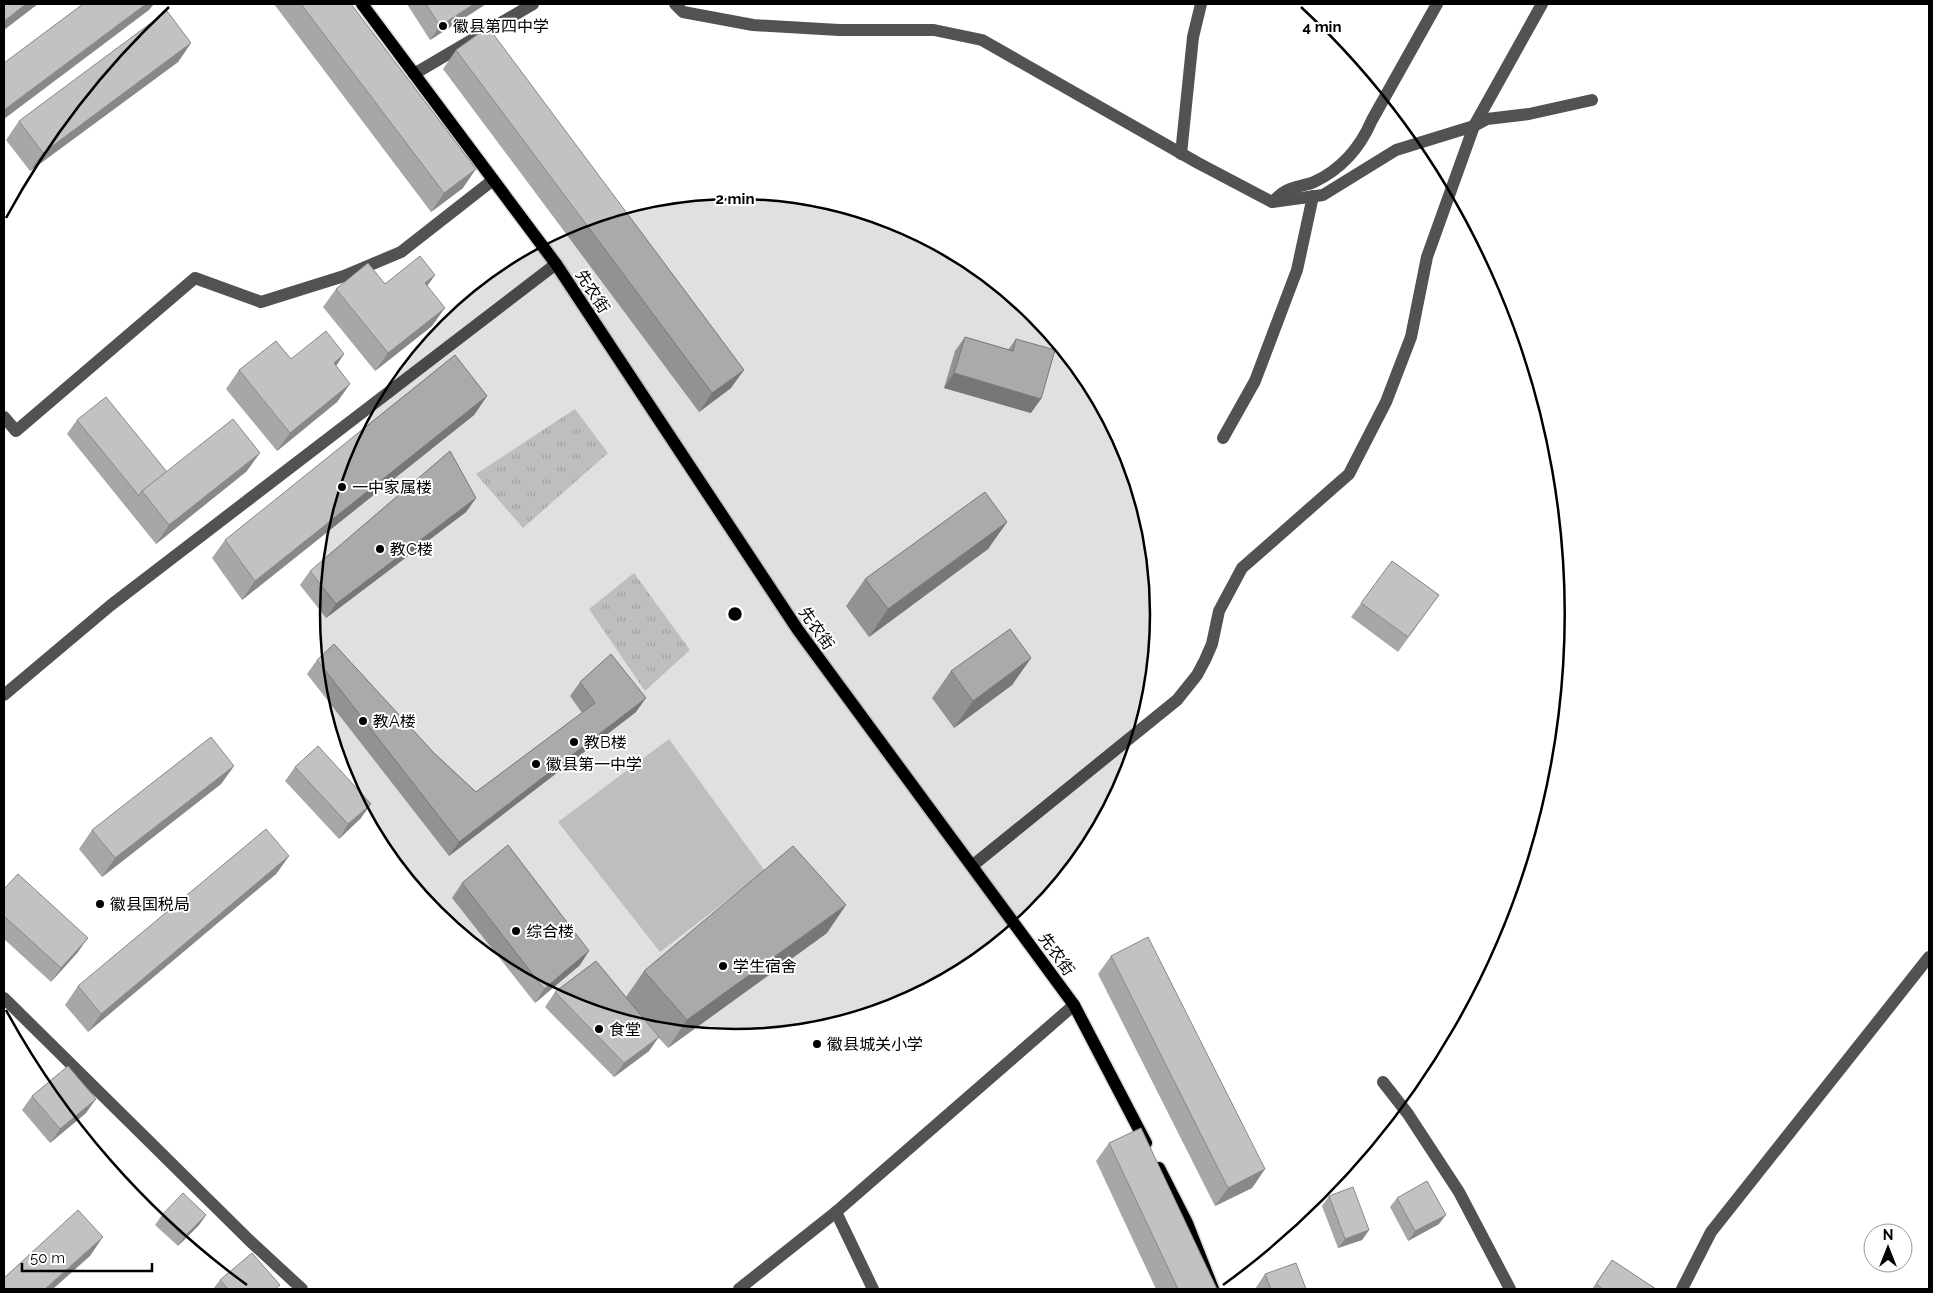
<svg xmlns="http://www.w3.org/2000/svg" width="1933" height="1293" viewBox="0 0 1933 1293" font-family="Raleway,'Noto Sans SC',sans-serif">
<defs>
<pattern id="grass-tufts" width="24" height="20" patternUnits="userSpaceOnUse" patternTransform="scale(1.25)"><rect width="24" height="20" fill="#d9d9d9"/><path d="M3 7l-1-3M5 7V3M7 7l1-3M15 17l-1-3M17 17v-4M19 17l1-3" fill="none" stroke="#b8b8b8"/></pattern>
</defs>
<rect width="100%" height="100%" fill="#fff"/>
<!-- grass -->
<g fill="url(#grass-tufts)">
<polygon points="575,409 608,453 523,528 476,474"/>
<polygon points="634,573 690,650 645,691 589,609"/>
</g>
<!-- park -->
<polygon fill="#d9d9d9" points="669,739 765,871 660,952 558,822"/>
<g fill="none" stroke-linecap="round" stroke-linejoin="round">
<!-- major casing -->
<g stroke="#dbdbdb" stroke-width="15">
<g id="major">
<polyline points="362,4 556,264 798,630 1074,1005 1146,1143"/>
<polyline points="1159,1168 1187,1223 1213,1289"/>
</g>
</g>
<!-- minor -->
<g stroke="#525252" stroke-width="12">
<polyline points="675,4 683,12 753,25 839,30 934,30 982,40 1198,163 1272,202 1323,195 1396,150 1474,126 1487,119 1529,114 1592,100"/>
<polyline points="414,74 533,4"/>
<polyline points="1181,154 1193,37 1201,4"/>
<path d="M 1272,202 C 1276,199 1280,194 1284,192 C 1292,186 1305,186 1314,182 C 1342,169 1360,148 1372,120 L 1437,4"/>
<polyline points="4,417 16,431 195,278 261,302 344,276 401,252 493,180"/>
<polyline points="1223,438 1255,381 1297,270 1313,196"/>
<polyline points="4,695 111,605 556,264"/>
<polyline points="972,866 1177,700 1197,675 1205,660 1212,644 1219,611 1242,568 1349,474 1386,402 1411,337 1427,257 1474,126 1542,4"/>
<polyline points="4,998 250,1241 302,1289"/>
<polyline points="1383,1082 1408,1114 1459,1192 1510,1289"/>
<polyline points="836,1212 873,1289"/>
<polyline points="739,1289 836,1212 1074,1005"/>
<polyline points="1682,1289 1711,1232 1929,957"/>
</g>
<!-- major -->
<use href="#major" stroke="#000" stroke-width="12"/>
</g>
<!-- wall -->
<g fill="#a7a7a7">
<polygon points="274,4 351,4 463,188 431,212"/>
<polygon points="407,4 486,4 430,40"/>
<polygon points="191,43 178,62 30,171 6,140 19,121"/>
<polygon points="456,50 731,388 699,412 443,69"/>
<polygon points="435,275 427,286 432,326 375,371 323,307 336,289 385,284"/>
<polygon points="965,337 1008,350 1016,339 1031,413 944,388 955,351"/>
<polygon points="344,354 336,366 350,384 337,402 277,451 226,389 239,370 291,359"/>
<polygon points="487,396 474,415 242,600 212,558 225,540"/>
<polygon points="77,420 167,472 247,471 156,544 67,434"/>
<polygon points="476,498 466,512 326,618 300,585 310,571"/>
<polygon points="1007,522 988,549 869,637 846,606 865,579"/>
<polygon points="1392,561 1439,595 1398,652 1351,617"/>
<polygon points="1031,658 1012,685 954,728 932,698 951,671"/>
<polygon points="317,660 434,753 476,792 582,713 570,696 580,682 636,712 449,856 307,674"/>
<polygon points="234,766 221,784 102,877 79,849 92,830"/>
<polygon points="295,767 361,818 339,839 285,781"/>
<polygon points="289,856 276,874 88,1032 65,1005 78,986"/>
<polygon points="462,883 580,965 535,1003 452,898"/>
<polygon points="4,889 78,952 51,982 4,939"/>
<polygon points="827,933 668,1048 658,1037 649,1051 614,1077 545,1007 555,992 626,997 644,971"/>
<polygon points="1111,956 1265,1169 1252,1188 1215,1206 1098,974"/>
<polygon points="32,1096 86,1113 50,1143 22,1110"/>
<polygon points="1109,1143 1217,1289 1156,1289 1096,1161"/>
<polygon points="1329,1196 1369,1230 1362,1240 1338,1248 1322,1206"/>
<polygon points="1397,1198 1439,1224 1408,1241 1390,1207"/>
<polygon points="162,1215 206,1215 199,1225 178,1246 155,1225"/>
<polygon points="1612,1260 1656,1289 1592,1289"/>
<polygon points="1265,1274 1306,1289 1255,1289"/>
<polygon points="220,1280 277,1289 213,1289"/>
</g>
<!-- shaded-wall -->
<g fill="#888">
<polygon points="26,4 38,4 4,30 4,21"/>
<polygon points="146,4 154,4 149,10 4,119 4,110"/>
<polygon points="474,4 486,4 430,40 440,26"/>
<polygon points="191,43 178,62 30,171 43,153"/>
<polygon points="476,169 463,188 431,212 444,193"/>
<polygon points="435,275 422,293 425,283"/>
<polygon points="445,308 432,326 375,371 388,353"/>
<polygon points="344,354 331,373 334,363"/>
<polygon points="744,370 731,388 699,412 712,393"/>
<polygon points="954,373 1041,399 1031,413 944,388"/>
<polygon points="350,384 337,402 277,451 290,433"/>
<polygon points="487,396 474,415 242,600 255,581"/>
<polygon points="260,453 247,471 156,544 169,525"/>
<polygon points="476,498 466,512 326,618 336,604"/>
<polygon points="1007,522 988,549 869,637 888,609"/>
<polygon points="1031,658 1012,685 954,728 973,701"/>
<polygon points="646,698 636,712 449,856 459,842"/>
<polygon points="234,766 221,784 102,877 115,858"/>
<polygon points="371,804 361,818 339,839 348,824"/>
<polygon points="289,856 276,874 88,1032 101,1014"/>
<polygon points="846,905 827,933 668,1048 687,1020"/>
<polygon points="88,938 78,952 51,982 61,968"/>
<polygon points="589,951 580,965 535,1003 544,989"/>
<polygon points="659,1037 649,1051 614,1077 624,1063"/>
<polygon points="96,1099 86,1113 50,1143 60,1129"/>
<polygon points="1265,1169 1252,1188 1215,1206 1228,1188"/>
<polygon points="206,1215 199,1225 178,1246 184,1237"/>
<polygon points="1446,1215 1439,1224 1408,1241 1415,1231"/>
<polygon points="1369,1230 1362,1240 1338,1248 1345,1239"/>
<polygon points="103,1237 90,1256 53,1289 45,1289"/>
</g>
<!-- building -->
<g fill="#c2c2c2" stroke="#888">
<polygon points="4,4 26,4 4,21"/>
<polygon points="83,4 146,4 4,110 4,63"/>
<polygon points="301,4 351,4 476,169 444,193"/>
<polygon points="426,4 474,4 440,26"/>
<polygon points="167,11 191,43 43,153 19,121"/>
<polygon points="488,27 744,370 712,393 456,50"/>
<polygon points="420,256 435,275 425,283 445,308 388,353 336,289 368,263 385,284"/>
<polygon points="326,331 344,354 334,363 350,384 290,433 239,370 276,341 291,359"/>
<polygon points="965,337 1013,351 1016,339 1055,350 1041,399 954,373"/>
<polygon points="455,355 487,396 255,581 225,540"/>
<polygon points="106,397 167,472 142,491 139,496 77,420"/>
<polygon points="233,419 260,453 169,525 142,491"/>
<polygon points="450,451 476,498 336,604 310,571"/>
<polygon points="985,492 1007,522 888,609 865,579"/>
<polygon points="1392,561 1439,595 1408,637 1361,603"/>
<polygon points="1010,629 1031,658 973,701 951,671"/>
<polygon points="334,644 434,753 476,792 595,703 580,682 611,654 646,698 459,842 317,660"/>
<polygon points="211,737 234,766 115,858 92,830"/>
<polygon points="318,746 371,804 348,824 295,767"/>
<polygon points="266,829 289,856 101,1014 78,986"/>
<polygon points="508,845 589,951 544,989 462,883"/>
<polygon points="793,846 846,905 687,1020 644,971"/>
<polygon points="18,874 88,938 61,968 4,916 4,889"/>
<polygon points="1148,937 1265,1169 1228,1188 1111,956"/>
<polygon points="596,961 659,1037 624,1063 555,992"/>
<polygon points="68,1066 96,1099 60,1129 32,1096"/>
<polygon points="1141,1128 1217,1289 1178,1289 1109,1143"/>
<polygon points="1427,1181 1446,1215 1415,1231 1397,1198"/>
<polygon points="1353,1187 1369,1230 1345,1239 1329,1196"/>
<polygon points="183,1193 206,1215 184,1237 162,1215"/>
<polygon points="78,1210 103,1237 45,1289 4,1289 4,1278"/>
<polygon points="252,1253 280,1285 275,1289 228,1289 220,1280"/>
<polygon points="1612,1260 1656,1289 1603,1289 1596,1284"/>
<polygon points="1296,1263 1306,1289 1271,1289 1265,1274"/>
</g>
<!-- distance rings -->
<circle cx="735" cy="614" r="415" fill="#000" fill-opacity=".12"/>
<g fill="none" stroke="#000" stroke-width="2.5">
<circle cx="735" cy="614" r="415"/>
<path d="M247 1285A830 830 0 0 1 6 1010M6 218A830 830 0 0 1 169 7M1301 7A830 830 0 0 1 1223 1285"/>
</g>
<!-- markers -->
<g fill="#000" stroke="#fff" stroke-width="2">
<circle cx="443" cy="26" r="5"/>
<circle cx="342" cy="487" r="5"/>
<circle cx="380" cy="549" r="5"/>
<circle cx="363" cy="721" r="5"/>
<circle cx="574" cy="742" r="5"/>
<circle cx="536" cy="764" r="5"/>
<circle cx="100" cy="904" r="5"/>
<circle cx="516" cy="931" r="5"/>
<circle cx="723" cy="966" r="5"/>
<circle cx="599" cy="1029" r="5"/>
<circle cx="817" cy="1044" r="5"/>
</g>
<g text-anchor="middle" stroke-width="4" stroke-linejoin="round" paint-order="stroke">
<!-- poi labels -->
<g font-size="16" fill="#000" stroke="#fff" text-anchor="start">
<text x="453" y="32">徽县第四中学</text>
<text x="352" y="493">一中家属楼</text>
<text x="390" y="555">教C楼</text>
<text x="373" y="727">教A楼</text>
<text x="584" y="748">教B楼</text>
<text x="546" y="770">徽县第一中学</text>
<text x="110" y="910">徽县国税局</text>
<text x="526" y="937">综合楼</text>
<text x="733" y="972">学生宿舍</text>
<text x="609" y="1035">食堂</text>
<text x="827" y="1050">徽县城关小学</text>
</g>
<!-- street labels -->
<g font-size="16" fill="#000" stroke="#fff">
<text transform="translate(593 291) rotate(57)" y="6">先农街</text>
<text transform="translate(817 628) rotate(55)" y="6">先农街</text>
<text transform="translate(1057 954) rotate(54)" y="6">先农街</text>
</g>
</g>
<circle cx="735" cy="614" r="8" fill="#000" stroke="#fff" stroke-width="2.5"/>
<g font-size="15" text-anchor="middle" font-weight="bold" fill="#000" stroke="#fff" stroke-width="4" stroke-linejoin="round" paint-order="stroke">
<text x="1322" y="32">4 min</text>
<text x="735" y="204">2 min</text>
</g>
<!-- border -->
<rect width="1933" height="1293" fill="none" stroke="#000000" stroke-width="10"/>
<!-- north arrow -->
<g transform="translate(1888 1248)"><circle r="24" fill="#ffffff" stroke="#999999"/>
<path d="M0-4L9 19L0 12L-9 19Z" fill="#000000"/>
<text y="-8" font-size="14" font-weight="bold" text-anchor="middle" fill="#000000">N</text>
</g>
<!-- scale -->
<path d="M22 1263v8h130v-8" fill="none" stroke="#000000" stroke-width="2.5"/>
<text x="30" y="1263" font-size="15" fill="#000000" stroke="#ffffff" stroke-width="4" paint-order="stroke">50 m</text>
</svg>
